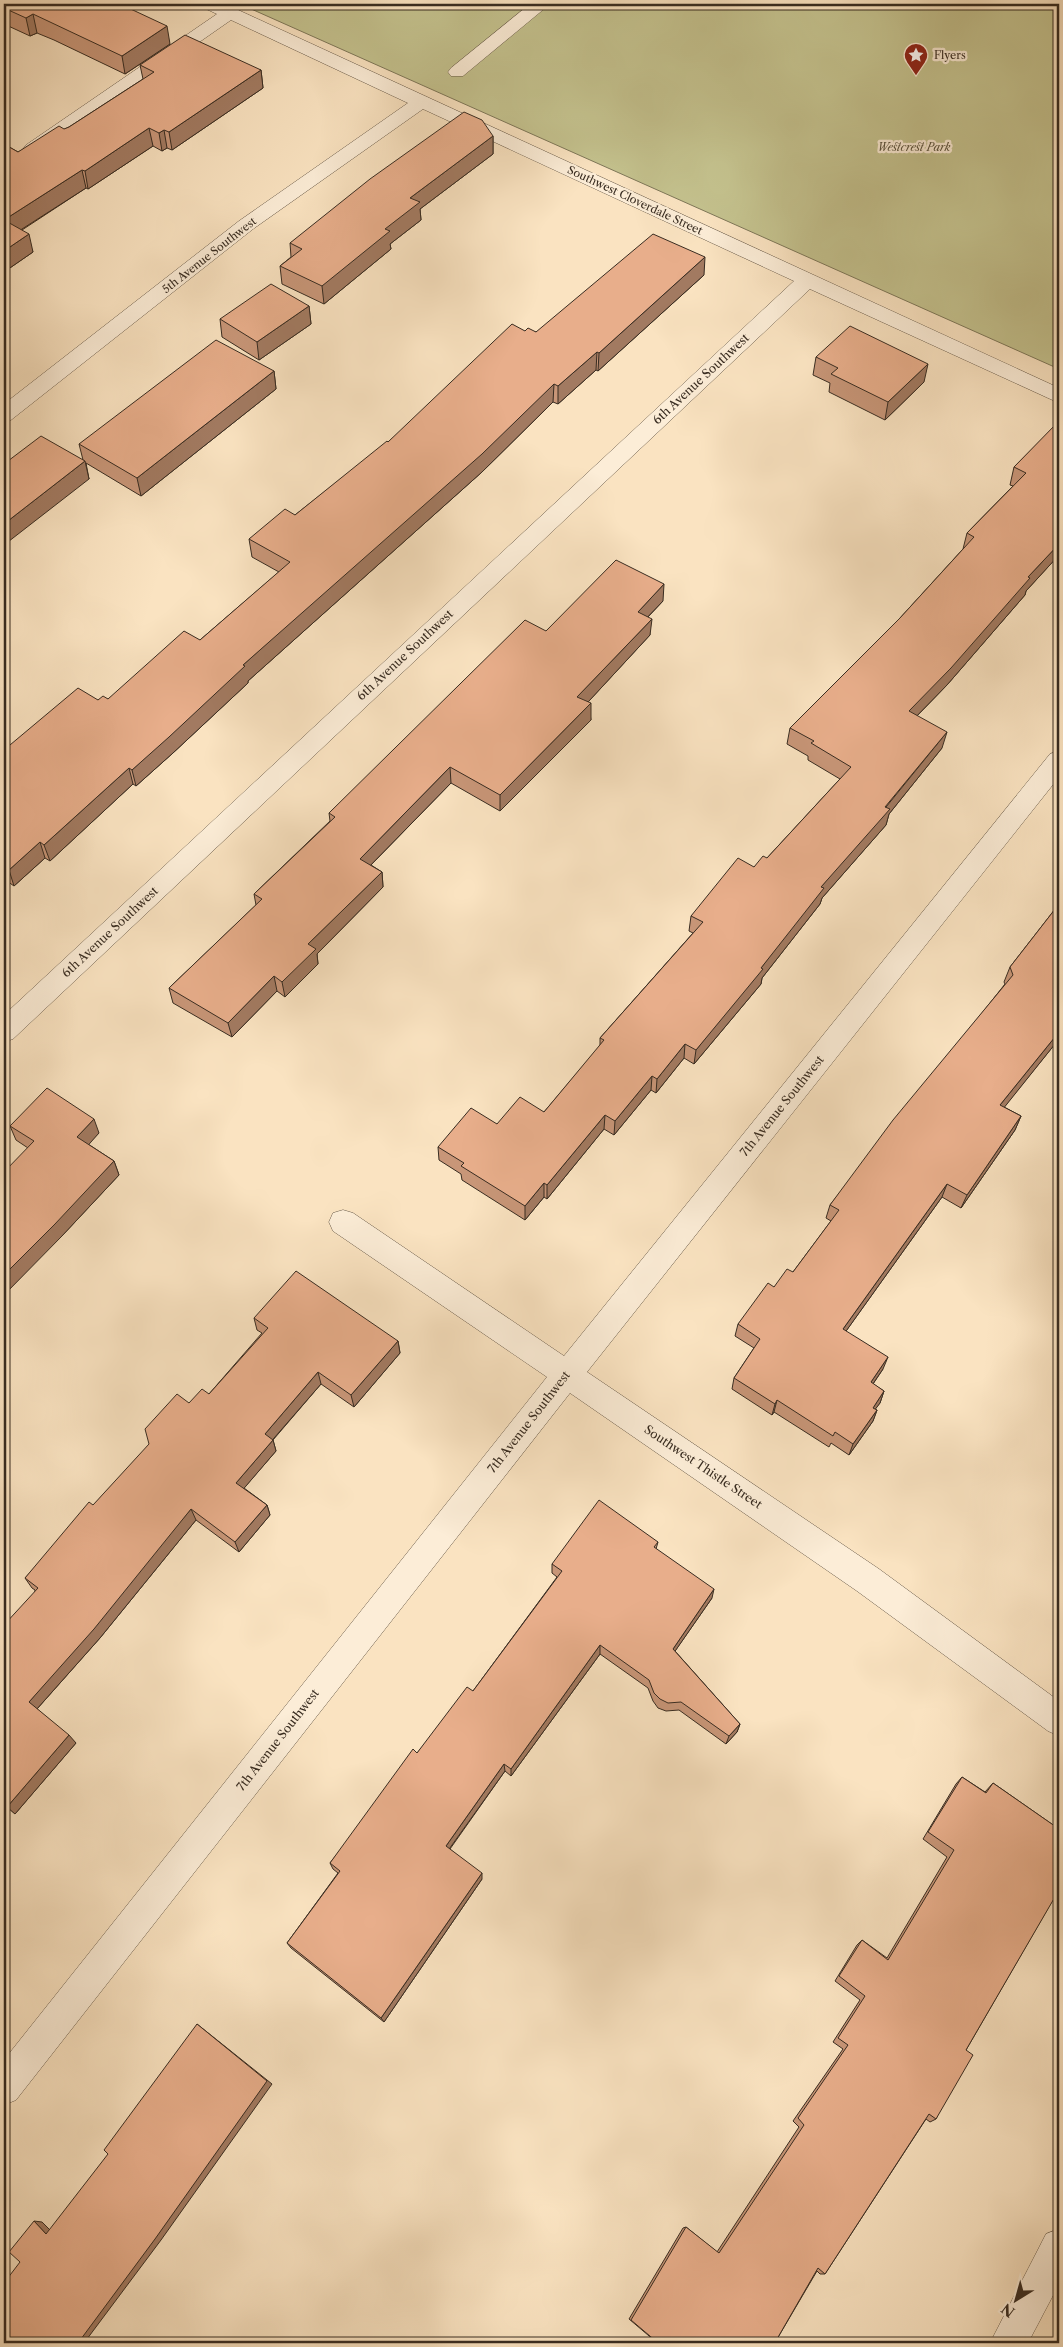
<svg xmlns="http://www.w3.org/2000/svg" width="1063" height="2347" viewBox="0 0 1063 2347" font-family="'Libre Caslon Text',serif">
<rect width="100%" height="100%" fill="#fae3c1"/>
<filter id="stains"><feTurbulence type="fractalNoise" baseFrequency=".004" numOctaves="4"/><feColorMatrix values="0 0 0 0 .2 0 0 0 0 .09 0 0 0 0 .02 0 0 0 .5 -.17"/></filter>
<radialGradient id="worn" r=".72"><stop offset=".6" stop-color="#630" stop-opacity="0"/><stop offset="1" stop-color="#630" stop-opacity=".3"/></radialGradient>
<!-- green -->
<polygon fill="#c4c28e" stroke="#7e7758" points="240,4 1059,4 1059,369"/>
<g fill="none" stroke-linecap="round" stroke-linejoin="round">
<!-- minor casing -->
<g stroke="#685a49" stroke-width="1">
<g id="minor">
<polygon points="201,4 224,4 236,9 1059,388 1059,403 810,289 13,1039 4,1042 4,1015 794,281 423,109 253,229 11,420 4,422 4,404 239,221 408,103 231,20 40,153 33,155 26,153 23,149 26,145 217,14 204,8"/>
<polygon points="530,4 550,4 463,76 451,76 448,72 451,68"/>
<polygon points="1059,751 1059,777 587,1372 879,1569 1059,1701 1059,1736 1048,1731 857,1591 570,1393 16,2100 4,2105 4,2060 547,1377 333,1231 329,1222 333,1213 343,1210 353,1213 564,1356 1050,754"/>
<polygon points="1059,2229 1059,2284 1028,2343 990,2343 1046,2234"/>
</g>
</g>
<!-- minor -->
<use href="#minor" fill="#fcedd7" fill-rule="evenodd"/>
</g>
<!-- wall -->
<g fill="#c89678" stroke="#382c21">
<polygon points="4,4 170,44 125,74 54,40 37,33 30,36 4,24"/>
<polygon points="140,65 261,70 263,88 172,150 167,148 162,151 153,146 88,189 86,188 22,230 33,252 4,272 4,144 18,152 69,127 143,79"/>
<polygon points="493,136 493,154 420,209 421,220 390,244 391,249 324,304 282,284 280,266 291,257 290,243"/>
<polygon points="704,275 598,371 596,370 558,404 553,402 482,472 248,681 248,683 173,753 136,786 133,784 50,861 45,858 14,886 4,879 4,750 98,700 108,699 200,640 279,572 252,557 249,539 295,515 388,442 525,331 536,332"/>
<polygon points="309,306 311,324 259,360 222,337 220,319"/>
<polygon points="816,357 924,382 885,420 829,392 830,383 813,375"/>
<polygon points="274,371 276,389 141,496 86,463 89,479 83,460 79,444"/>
<polygon points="1059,423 1059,555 1026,591 1025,595 947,685 917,716 942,748 889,814 886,825 822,898 820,904 762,978 761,984 694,1064 684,1058 656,1093 651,1090 614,1135 604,1129 547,1199 544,1197 525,1220 462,1180 461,1174 439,1160 438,1147 497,1124 544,1112 600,1046 600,1038 693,933 689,931 691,916 754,867 767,858 840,779 808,760 808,756 787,744 790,728 900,618 963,549 967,533 1013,486 1010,485 1014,467"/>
<polygon points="663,601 648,617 650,635 588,702 591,720 500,811 451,783 371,865 382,872 383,887 317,954 318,964 285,997 277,991 232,1037 173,1003 169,988 256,905 254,894 330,821 329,813 546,631"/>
<polygon points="1059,904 1059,1039 1004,1107 1021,1116 1015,1130 961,1208 942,1197 846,1331 883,1369 873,1384 884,1391 880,1403 875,1409 877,1410 873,1421 849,1455 831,1443 829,1447 774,1412 772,1415 732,1389 734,1378 754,1348 735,1336 738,1324 774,1287 793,1272 831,1221 826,1218 830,1205 1005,984 1004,982 1010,967"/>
<polygon points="10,1126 99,1133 88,1144 114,1161 119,1175 61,1237 28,1148 16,1140"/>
<polygon points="254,1318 398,1341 400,1353 354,1407 321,1384 273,1440 276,1451 244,1488 267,1505 270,1515 239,1552 196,1520 100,1638 37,1709 76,1743 15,1814 4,1804 35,1590 32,1588 25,1578 189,1403 209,1394 262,1333 257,1330"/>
<polygon points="658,1542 656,1549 712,1598 675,1651 740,1724 737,1732 726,1744 679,1710 666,1711 658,1708 653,1701 648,1688 600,1654 511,1776 505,1771 450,1849 482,1879 384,2022 291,1948 287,1943 338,1873 333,1869 330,1863 417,1753 473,1691 557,1577 552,1573 552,1564"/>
<polygon points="962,1777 985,1792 993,1783 1059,1829 1059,1897 1056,1899 1054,1898 966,2050 936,2119 930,2122 926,2119 825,2274 820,2274 817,2271 777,2339 783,2343 654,2343 655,2341 629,2319 683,2228 686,2227 717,2252 799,2127 793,2121 843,2049 833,2042 860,2000 835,1981 857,1945 862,1940 887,1958 947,1857 923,1839 956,1784"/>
</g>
<!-- shaded-wall -->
<g fill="#a27a61" stroke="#382c21">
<polygon points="33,14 37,33 30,36 26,18"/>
<polygon points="167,26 170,44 125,74 122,56"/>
<polygon points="261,70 263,88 172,150 169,132"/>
<polygon points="149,128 153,146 88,189 85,171"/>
<polygon points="164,130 167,148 162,151 159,133"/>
<polygon points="493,136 493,154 420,209 421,220 390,244 391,249 324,304 322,286 410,198"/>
<polygon points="82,170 86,188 8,238 4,220"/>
<polygon points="29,234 33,252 4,272 4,251"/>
<polygon points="705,257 704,275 598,371 599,353"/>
<polygon points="309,306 311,324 259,360 257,342"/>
<polygon points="597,352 596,370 558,404 558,386"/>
<polygon points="928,364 924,382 885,420 888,402"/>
<polygon points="274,371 276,389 141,496 137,478"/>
<polygon points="554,384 553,402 482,472 248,681 248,683 173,753 136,786 132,770 243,665"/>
<polygon points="85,461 89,479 4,545 4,524"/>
<polygon points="1059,544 1059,555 1026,591 1025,595 947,685 905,728 909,711 1028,577"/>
<polygon points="664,584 663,601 637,628 638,612"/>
<polygon points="652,619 650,635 577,714 577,697"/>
<polygon points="591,703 591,720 500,811 500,795"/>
<polygon points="947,732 942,748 889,814 886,825 822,898 820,904 762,978 761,984 694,1064 696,1050 761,968 821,887"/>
<polygon points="450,767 451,783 362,874 360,859"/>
<polygon points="129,768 133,784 50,861 44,845"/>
<polygon points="40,842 45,858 14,886 9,870"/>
<polygon points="382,872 383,887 317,954 318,964 285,997 282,982 308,944"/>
<polygon points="274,976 277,991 232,1037 228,1023"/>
<polygon points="1059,1032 1059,1039 995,1119 1000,1105"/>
<polygon points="685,1044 684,1058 656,1093 657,1079"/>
<polygon points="652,1076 651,1090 614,1135 615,1121"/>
<polygon points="605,1115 604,1129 547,1199 547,1185"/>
<polygon points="1021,1116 1015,1130 961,1208 967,1195"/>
<polygon points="94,1119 99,1133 83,1151 77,1137"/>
<polygon points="114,1161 119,1175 61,1237 4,1295 4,1275"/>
<polygon points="544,1183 544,1197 525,1220 525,1206"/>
<polygon points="947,1184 942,1197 839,1341 843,1329"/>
<polygon points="398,1341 400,1353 354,1407 351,1395"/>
<polygon points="888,1357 883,1369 866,1394 871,1382"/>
<polygon points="318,1372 321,1384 268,1445 265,1434"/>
<polygon points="884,1391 880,1403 868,1419 873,1408"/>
<polygon points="777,1400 774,1412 772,1415 775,1404"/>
<polygon points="877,1410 873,1421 849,1455 853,1444"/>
<polygon points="273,1440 276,1451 240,1493 236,1483"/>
<polygon points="267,1505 270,1515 239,1552 235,1542"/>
<polygon points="191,1509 196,1520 100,1638 36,1710 29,1702"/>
<polygon points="714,1589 712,1598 671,1657 673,1649"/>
<polygon points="600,1645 600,1654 511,1776 511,1769"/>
<polygon points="740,1724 737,1732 726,1744 729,1736"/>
<polygon points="69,1735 76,1743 15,1814 7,1807"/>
<polygon points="504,1764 505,1771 447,1852 446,1846"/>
<polygon points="482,1873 482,1879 384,2022 381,2018"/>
<polygon points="197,2024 272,2084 161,2240 84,2343 78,2343"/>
<polygon points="34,2221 42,2222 54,2234 46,2234"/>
</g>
<!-- building -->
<g fill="#e8ae8b" stroke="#382c21">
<polygon points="4,4 120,4 167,26 122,56 50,22 33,14 26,18 4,8"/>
<polygon points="185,35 261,70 169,132 164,130 159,133 149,128 85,171 82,170 4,220 4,144 18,152 59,126 64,129 69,127 154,72 140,65"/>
<polygon points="464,112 482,120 493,136 410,198 420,202 385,229 390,231 322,286 280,266 302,249 290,243 370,179"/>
<polygon points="4,220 29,234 4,251"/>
<polygon points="653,234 705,257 599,353 597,352 558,386 554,384 482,454 243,665 245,666 169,737 132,770 129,768 44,845 40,842 9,870 4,867 4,822 5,821 4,820 4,750 78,688 98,700 103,696 108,699 184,631 200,640 290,562 249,539 285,509 295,515 387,441 388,442 512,324 525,331 528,328 536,332"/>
<polygon points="271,284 309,306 257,342 220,319"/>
<polygon points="850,326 928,364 888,402 831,374 838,368 816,357"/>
<polygon points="216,340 274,371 137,478 79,444"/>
<polygon points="1058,422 1059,423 1059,544 1028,577 1030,578 951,668 909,711 947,732 885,807 890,809 821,887 824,888 761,968 763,969 696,1050 685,1044 657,1079 652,1076 615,1121 605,1115 547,1185 544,1183 525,1206 461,1166 464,1163 438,1147 471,1108 497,1124 520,1097 544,1112 604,1040 600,1038 703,922 691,916 738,858 754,867 763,856 767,858 851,767 811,743 814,741 790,728 900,618 974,537 967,533 1026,473 1014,467"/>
<polygon points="41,436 85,461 4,524 4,464"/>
<polygon points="616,560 664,584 638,612 652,619 577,697 591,703 500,795 450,767 360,859 382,872 308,944 316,949 282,982 274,976 228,1023 169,988 262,899 254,894 335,817 329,813 525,620 546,631"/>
<polygon points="1059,904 1059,1032 1000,1105 1021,1116 967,1195 947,1184 843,1329 888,1357 871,1382 884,1391 873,1408 877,1410 853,1444 835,1432 833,1436 777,1400 775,1404 734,1378 760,1339 738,1324 768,1283 774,1287 787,1269 793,1272 839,1210 830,1205 893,1120 1013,975 1010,967"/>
<polygon points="47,1088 94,1119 77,1137 114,1161 55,1224 4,1275 4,1172 34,1141 10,1126"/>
<polygon points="296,1271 398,1341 351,1395 318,1372 265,1434 273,1440 236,1483 267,1505 235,1542 191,1509 94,1629 29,1702 69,1735 7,1807 4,1804 4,1625 38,1588 25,1578 89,1502 93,1505 149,1444 145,1429 177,1394 189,1403 202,1389 209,1394 268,1328 254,1318"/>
<polygon points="599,1500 658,1542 654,1547 714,1589 673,1649 740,1724 729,1736 681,1702 668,1703 660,1699 654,1693 649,1680 600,1645 511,1769 504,1764 446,1846 482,1873 381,2018 287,1943 340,1871 330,1863 413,1749 417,1753 467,1687 473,1691 562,1571 552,1564"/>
<polygon points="962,1777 986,1793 993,1783 1059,1829 1059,1890 966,2050 973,2055 936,2119 929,2114 825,2274 818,2268 777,2339 783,2343 656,2343 657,2342 631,2320 686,2227 719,2253 804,2125 798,2118 848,2045 838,2038 865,1996 839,1976 862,1940 888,1960 954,1850 928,1832"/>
<polygon points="197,2024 267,2081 155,2239 78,2343 4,2343 4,2283 20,2262 9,2252 34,2221 46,2234 108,2154 104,2150"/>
</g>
<!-- icons -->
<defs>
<g id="sight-pin" transform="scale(1.25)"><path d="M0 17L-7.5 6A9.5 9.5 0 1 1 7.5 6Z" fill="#8f2418" stroke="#fcedd7"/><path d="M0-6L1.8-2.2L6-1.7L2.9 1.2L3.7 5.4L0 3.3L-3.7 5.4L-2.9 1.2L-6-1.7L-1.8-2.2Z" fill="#fff"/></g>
</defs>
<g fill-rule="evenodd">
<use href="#sight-pin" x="916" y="55"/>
</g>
<g text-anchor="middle" stroke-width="4.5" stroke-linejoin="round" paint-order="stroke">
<!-- far-poi labels -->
<g font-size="11" fill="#382c21" stroke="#fcedd7" text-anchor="start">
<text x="934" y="59">Flyers</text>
</g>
<!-- far-park labels -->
<g font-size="11" font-style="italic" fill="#5b523c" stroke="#fcedd7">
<text x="914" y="151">Westcrest Park</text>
</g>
<!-- far-street labels -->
<g font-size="11" fill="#382c21" stroke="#fcedd7">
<text transform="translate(635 200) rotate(25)" y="4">Southwest Cloverdale Street</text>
<text transform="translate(209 255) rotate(-38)" y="4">5th Avenue Southwest</text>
</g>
<!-- street labels -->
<g font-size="12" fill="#382c21" stroke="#fcedd7">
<text transform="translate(701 379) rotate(-43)" y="4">6th Avenue Southwest</text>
<text transform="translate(405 655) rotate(-43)" y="4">6th Avenue Southwest</text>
<text transform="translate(110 932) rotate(-43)" y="4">6th Avenue Southwest</text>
<text transform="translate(782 1106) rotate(-51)" y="4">7th Avenue Southwest</text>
<text transform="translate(529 1422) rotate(-52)" y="4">7th Avenue Southwest</text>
<text transform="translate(703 1467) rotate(34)" y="4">Southwest Thistle Street</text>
<text transform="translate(278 1740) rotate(-52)" y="4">7th Avenue Southwest</text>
</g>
</g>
<!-- margin -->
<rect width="1063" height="2347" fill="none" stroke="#fae3c1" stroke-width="20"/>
<rect x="5" y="5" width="1053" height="2337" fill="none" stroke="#382c21" stroke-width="2.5"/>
<rect x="10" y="10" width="1043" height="2327" fill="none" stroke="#382c21"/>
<!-- north arrow -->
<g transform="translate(1016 2300) rotate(217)" stroke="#fcedd7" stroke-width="4" paint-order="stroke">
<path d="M0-4L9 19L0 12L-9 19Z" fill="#382c21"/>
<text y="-8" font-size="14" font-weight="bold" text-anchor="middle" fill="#382c21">N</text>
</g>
<rect width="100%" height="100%" filter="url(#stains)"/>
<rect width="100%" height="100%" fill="url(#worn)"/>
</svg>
